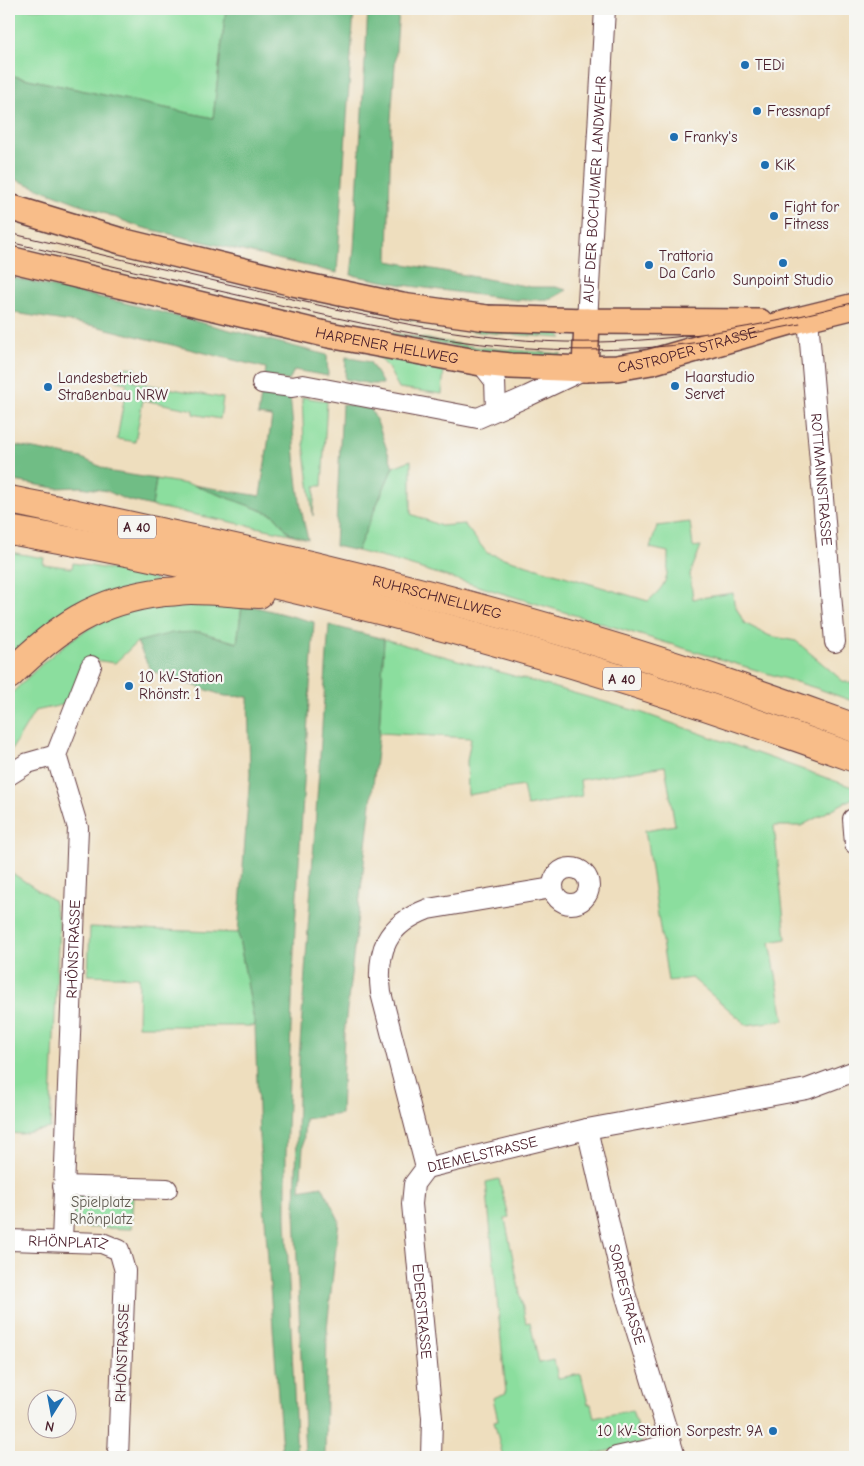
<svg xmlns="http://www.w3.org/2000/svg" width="864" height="1466" viewBox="0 0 864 1466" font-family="'Comic Neue',sans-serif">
<rect width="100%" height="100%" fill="#f6f6f2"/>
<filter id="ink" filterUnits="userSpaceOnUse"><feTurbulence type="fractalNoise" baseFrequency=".02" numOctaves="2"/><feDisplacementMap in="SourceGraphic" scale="10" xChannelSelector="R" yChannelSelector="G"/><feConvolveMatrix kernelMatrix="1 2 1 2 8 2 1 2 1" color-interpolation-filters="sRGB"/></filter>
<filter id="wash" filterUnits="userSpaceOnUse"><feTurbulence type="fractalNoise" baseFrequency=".0096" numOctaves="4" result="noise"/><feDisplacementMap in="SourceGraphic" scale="20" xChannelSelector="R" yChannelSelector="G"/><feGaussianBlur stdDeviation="1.12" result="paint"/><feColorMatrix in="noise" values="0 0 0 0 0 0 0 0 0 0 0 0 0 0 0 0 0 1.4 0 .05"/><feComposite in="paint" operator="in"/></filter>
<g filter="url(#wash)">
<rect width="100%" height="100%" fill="#eedebe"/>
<!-- green -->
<g fill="#8bde9e" stroke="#6a7e64">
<polygon points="9,9 226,9 213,118 9,75"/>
<polygon points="396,317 550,332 560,334 562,338 479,332"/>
<polygon points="392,333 477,347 562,354 558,357 510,356 392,335"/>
<polygon points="374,352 444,368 442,394 399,388 387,366"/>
<polygon points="127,367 136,368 134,382 223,398 220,419 193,414 194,410 143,400 135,442 117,439 127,383 116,381 119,372"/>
<polygon points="302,397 327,401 322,486 315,486 313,516 304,444"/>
<path d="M 411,460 L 411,514 L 441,526 L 464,524 L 487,553 L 648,601 C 668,584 668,577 668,552 L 650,548 L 657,526 L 690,522 L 693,547 L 701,546 L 690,574 L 693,599 L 733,593 L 734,603 L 744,623 L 770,636 L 796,641 L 844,682 L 855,683 L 855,702 L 819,689 L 392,560 L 357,551 L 393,467 Z"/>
<polygon points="156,479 193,485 274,515 290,534 152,506"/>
<polygon points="9,552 44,558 43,564 72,568 73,563 144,575 161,582 9,658"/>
<path d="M 192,601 L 242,606 L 237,643 L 200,632 L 137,642 L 115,663 L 87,659 L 76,702 L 35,711 L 9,754 L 9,696 C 42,663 75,630 120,614 C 143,605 168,604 192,601 Z"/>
<polygon points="384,639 640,712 855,788 855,797 801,826 774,826 786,939 770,942 784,1020 747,1025 692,978 668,981 645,830 675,825 665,766 580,780 582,796 527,806 523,786 468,795 467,761 471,738 379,733"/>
<polygon points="9,871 53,900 59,922 50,1128 21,1134 9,1133"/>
<polygon points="90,927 238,933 255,1026 138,1026 139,977 88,975"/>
<polygon points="499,1179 509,1217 505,1219 526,1323 530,1322 539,1363 554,1360 558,1378 581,1374 588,1404 591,1404 594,1418 632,1410 642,1444 579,1457 503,1457 494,1421 498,1420 493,1398 506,1393 486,1182"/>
<polygon points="70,1193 133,1195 131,1229 68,1227"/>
</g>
<!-- forest -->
<g fill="#70bd85" stroke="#5d6e58">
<polygon points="226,9 354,9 337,273 140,227 9,177 9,75 213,118"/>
<polygon points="368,9 399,9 391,120 388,261 531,287 555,287 567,290 551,299 516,300 403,285 351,275 354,249"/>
<polygon points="9,277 121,302 327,355 328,376 294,370 289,381 265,375 266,368 95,326 9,312"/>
<polygon points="346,357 370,362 383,384 371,384 345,379"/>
<path d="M 262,390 L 290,395 C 295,442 295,493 308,539 L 290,534 L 274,515 L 193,485 L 260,496 L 272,417 L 258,415 Z"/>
<polygon points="342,404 371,409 378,424 393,467 357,551 335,546"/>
<polygon points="9,440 12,445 82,458 112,472 156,479 152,506 124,499 107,491 81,487 55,488 9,480"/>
<polygon points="242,606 256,607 314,622 295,927 286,1154 286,1218 297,1457 283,1457 282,1450 259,1137 255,1026 238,933 250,774 248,697 225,696 151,671 137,642 172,633 200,632 237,643"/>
<polygon points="329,625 384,639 379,734 344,1035 341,1114 305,1119 300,1190 322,1186 339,1220 327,1328 325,1457 305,1457 295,1211 299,1059"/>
</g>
</g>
<g filter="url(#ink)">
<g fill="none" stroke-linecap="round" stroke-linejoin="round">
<!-- minor casing -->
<g stroke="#633c41" stroke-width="22">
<g id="minor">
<path id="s1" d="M 808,318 L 835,642"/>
<path id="s2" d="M 587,321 L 605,9"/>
<polyline points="481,363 495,381 496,409"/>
<polyline points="262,383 292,387 303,385 478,418 528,396 585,369"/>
<polyline points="9,775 28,763 56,755"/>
<polyline points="853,819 855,844"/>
<circle cx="571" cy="886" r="18"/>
<path id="s3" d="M 587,1129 L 625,1293 L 675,1457"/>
<path id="s4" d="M 426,1168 L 587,1129 L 807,1089 L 855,1071"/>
<path d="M 426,1168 L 381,993 C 376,950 386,925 428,909 L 552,888"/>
<path id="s5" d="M 426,1168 L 414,1184 L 412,1204 L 432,1418 L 431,1457"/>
<polyline points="63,1186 167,1189"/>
<path id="s6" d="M 9,1240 L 102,1243 L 119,1250 L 125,1271 L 118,1457"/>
<path id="s7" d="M 62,1241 L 78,828 L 56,755 L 91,666"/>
<polyline points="616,1457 648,1450 671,1443"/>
</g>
</g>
<!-- major casing -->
<g stroke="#633c41" stroke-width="28">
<g id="major">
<polyline points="9,207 121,241 293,283 402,306 487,318 587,321 760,322"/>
<path id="s8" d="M 9,259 L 329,335 L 481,363 L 511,366 L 585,369 L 617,368 L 651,362 L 790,322 L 855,306"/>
<polyline points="585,369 587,321"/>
</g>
</g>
<!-- highway casing -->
<g stroke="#633c41" stroke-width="30">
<g id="highway">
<path id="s9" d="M 9,500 C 62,510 115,523 169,534 C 402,582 632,646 855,728"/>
<path d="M 9,530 C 297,580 580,658 855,758"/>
<path d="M 9,675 C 57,628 95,600 164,592 C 173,592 182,590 191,590 C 213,590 237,593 259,594"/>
</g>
</g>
<!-- minor -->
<use href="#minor" stroke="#fff" stroke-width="20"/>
<!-- major -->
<use href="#major" stroke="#f8bd89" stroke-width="25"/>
<!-- highway -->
<use href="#highway" stroke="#f8bd89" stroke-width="28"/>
<!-- tram -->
<g stroke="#4a1f2b" stroke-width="1">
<path d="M 9,233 C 93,253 177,272 262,292 C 361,315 462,340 565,342 C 663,344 761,328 855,302"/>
<path d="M 9,242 C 92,261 175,281 259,300 C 327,316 396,332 466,342 C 543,352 623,353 700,342"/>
<polyline points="734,337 800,324"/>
</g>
</g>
</g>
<!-- markers -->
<g fill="#1f6fb2" stroke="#f6f6f2" stroke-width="2">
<circle cx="745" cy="65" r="5"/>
<circle cx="757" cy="111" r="5"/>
<circle cx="674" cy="137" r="5"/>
<circle cx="765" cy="165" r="5"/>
<circle cx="774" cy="216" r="5"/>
<circle cx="783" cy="263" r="5"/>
<circle cx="649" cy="265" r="5"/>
<circle cx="675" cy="386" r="5"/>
<circle cx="48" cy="387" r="5"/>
<circle cx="129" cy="686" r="5"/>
<circle cx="773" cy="1431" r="5"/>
</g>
<g text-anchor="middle" stroke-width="4.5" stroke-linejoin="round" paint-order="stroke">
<!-- shield labels -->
<g fill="#f6f6f2" stroke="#7e6067" stroke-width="1">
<rect x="118" y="515.5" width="38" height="23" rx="4"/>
<rect x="603" y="667.5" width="38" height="23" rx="4"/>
</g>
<g font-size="14" font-weight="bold" fill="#4a1f2b">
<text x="137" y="532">A 40</text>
<text x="622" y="684">A 40</text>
</g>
<!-- poi labels -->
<g font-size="15" fill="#4a1f2b" stroke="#f6f6f2" text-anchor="start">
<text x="755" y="70">TEDi</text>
<text x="767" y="116">Fressnapf</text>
<text x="684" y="142">Franky's</text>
<text x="775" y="170">KiK</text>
<text x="784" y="212">Fight for<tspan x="784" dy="17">Fitness</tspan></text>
<text x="659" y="261">Trattoria<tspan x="659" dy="17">Da Carlo</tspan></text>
<text x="783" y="285" text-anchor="middle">Sunpoint Studio</text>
<text x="685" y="382">Haarstudio<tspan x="685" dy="17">Servet</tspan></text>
<text x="58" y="383">Landesbetrieb<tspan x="58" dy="17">Straßenbau NRW</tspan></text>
<text x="139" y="682">10 kV-Station<tspan x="139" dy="17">Rhönstr. 1</tspan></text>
<text x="763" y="1436" text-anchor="end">10 kV-Station Sorpestr. 9A</text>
</g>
<!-- street labels -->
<g font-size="15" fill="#4a1f2b" stroke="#f6f6f2">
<text dy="5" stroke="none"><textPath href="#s2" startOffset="132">AUF DER BOCHUMER LANDWEHR</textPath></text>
<text dy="5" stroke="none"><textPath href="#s8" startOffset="388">HARPENER HELLWEG</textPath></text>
<text dy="5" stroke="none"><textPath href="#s8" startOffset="692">CASTROPER STRASSE</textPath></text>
<text dy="5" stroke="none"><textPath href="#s1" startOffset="162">ROTTMANNSTRASSE</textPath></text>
<text dy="5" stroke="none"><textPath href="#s9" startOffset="439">RUHRSCHNELLWEG</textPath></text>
<text dy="5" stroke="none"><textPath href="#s7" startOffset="292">RHÖNSTRASSE</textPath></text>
<text dy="5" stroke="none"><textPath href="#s4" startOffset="58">DIEMELSTRASSE</textPath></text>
<text dy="5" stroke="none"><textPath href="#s6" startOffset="59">RHÖNPLATZ</textPath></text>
<text dy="5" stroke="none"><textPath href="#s3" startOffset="170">SORPESTRASSE</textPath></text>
<text dy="5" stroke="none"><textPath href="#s5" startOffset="148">EDERSTRASSE</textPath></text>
<text transform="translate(122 1353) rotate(-88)" y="5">RHÖNSTRASSE</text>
</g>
<!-- park labels -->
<g font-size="15" fill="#5e584e" stroke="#f6f6f2">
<text x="101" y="1207">Spielplatz<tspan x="101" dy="17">Rhönplatz</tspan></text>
</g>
</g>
<!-- margin -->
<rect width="864" height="1466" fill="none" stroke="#f6f6f2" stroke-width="30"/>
<!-- north arrow -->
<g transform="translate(52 1414) rotate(191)"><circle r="24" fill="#f6f6f2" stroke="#b1a0a2"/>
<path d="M0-4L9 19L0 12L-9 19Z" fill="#1f6fb2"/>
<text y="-8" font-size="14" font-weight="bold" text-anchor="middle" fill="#4a1f2b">N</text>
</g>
</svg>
